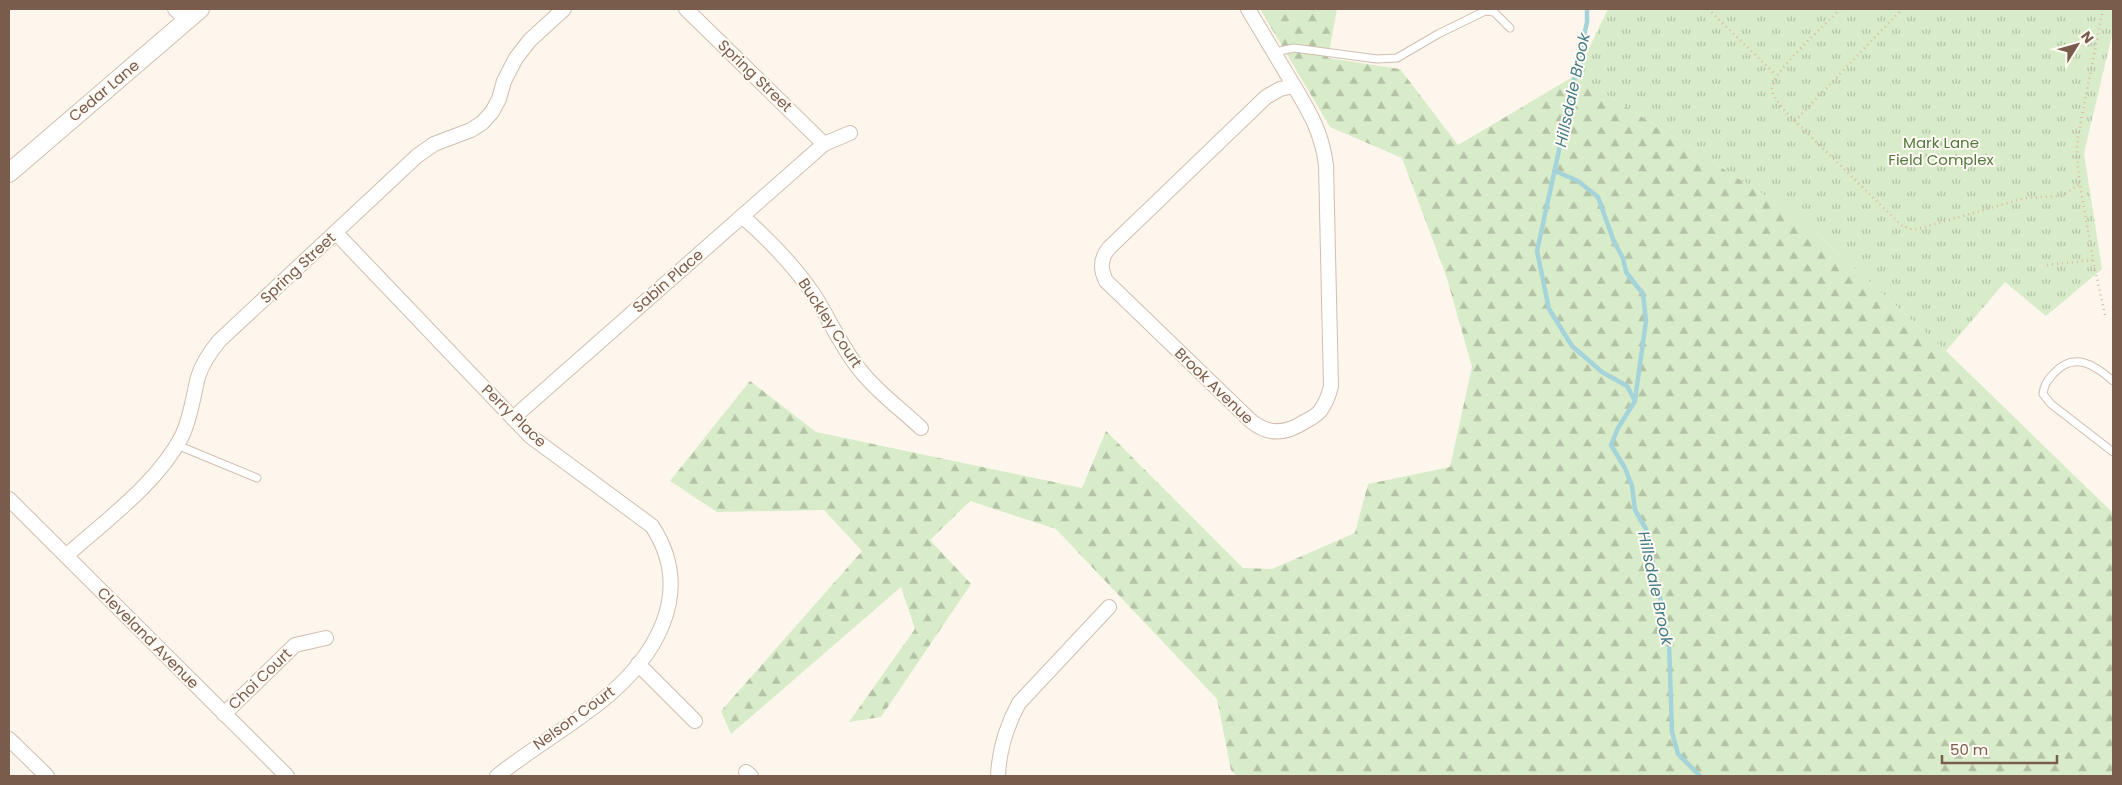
<svg xmlns="http://www.w3.org/2000/svg" width="2122" height="785" viewBox="0 0 2122 785" font-family="Poppins,sans-serif">
<defs>
<pattern id="forest-firs" width="22" height="20" patternUnits="userSpaceOnUse" patternTransform="scale(1.25)"><rect width="22" height="20" fill="#d8ecc9"/><path d="M5 1l3.5 6h-7zM16 11l3.5 6h-7z" fill="#b4c2a5"/></pattern>
<pattern id="park-tufts" width="24" height="20" patternUnits="userSpaceOnUse" patternTransform="scale(1.25)"><rect width="24" height="20" fill="#d8ecc9"/><path d="M3 7l-1-3M5 7V3M7 7l1-3M15 17l-1-3M17 17v-4M19 17l1-3" fill="none" stroke="#b4c2a5"/></pattern>
</defs>
<rect width="100%" height="100%" fill="#fdf6ec"/>
<!-- forest -->
<polygon fill="url(#forest-firs)" points="1260,9 1337,9 1328,58 1400,69 1458,145 1576,75 1796,215 1946,351 2113,513 2113,776 1237,776 1231,770 1217,699 1056,529 970,501 930,540 971,584 881,717 849,722 915,629 901,587 731,734 721,711 862,551 824,510 717,512 670,481 750,381 816,432 1082,488 1106,431 1243,568 1272,569 1355,533 1368,484 1450,467 1472,367 1446,275 1402,158 1330,127"/>
<!-- park -->
<polygon fill="url(#park-tufts)" points="1608,9 2113,9 2113,31 2084,153 2102,269 2046,316 2005,282 1946,351 1796,215 1576,75"/>
<g fill="none" stroke-linecap="round" stroke-linejoin="round">
<!-- stream -->
<g stroke="#a5d3da" stroke-width="4.5">
<polyline points="1587,9 1587,22 1537,251 1549,309 1572,346 1602,372 1627,386 1635,401 1618,428 1611,445 1625,468 1632,486 1635,510 1646,529 1669,642 1672,732 1678,754 1700,776"/>
<polyline points="1555,171 1578,181 1598,197 1614,242 1623,258 1626,272 1643,294 1646,321 1635,400"/>
</g>
<!-- service casing -->
<g stroke="#d1beb0" stroke-width="9">
<g id="service">
<polyline points="1275,52 1294,48 1377,59 1397,58 1438,34 1485,11 1494,12 1510,28"/>
<path d="M 2113,381 C 2095,365 2074,351 2054,373 C 2048,380 2044,384 2043,394 L 2051,404 L 2113,452"/>
<polyline points="177,445 257,478"/>
</g>
</g>
<!-- minor casing -->
<g stroke="#d1beb0" stroke-width="16">
<g id="minor">
<polyline points="175,9 187,20"/>
<polyline points="686,9 824,144"/>
<polyline points="1248,9 1294,86"/>
<path d="M 1294,86 C 1310,113 1322,133 1326,165 L 1331,386 C 1329,395 1326,403 1320,411 C 1316,416 1310,419 1304,422 C 1286,434 1268,435 1251,421 L 1106,281 C 1100,269 1100,259 1109,248 L 1266,97 L 1280,89 Z"/>
<path d="M 742,216 C 769,240 794,265 814,295 C 830,320 841,347 860,370 C 877,392 901,409 921,428"/>
<path d="M 336,233 L 530,436 L 652,526 C 696,593 655,659 599,703 C 566,729 530,750 497,776"/>
<polyline points="513,418 824,144 850,133"/>
<polyline points="9,499 287,776"/>
<path d="M 66,556 C 106,520 157,484 182,436 C 191,417 193,397 198,377 C 202,364 210,352 219,341 L 417,156 L 434,144 L 471,130 L 482,123 L 492,112 L 499,99 L 504,81 L 516,58 L 530,40 L 564,9"/>
<polyline points="638,664 695,721"/>
<polyline points="224,714 295,645 326,638"/>
<polyline points="9,739 47,776"/>
<polyline points="746,772 751,776"/>
<path d="M 998,776 C 999,749 1006,727 1019,703 L 1109,607"/>
</g>
</g>
<!-- tertiary casing -->
<g stroke="#d1beb0" stroke-width="20">
<polyline id="tertiary" points="9,173 200,9"/>
</g>
<!-- path -->
<g stroke="#d9b8a5" stroke-width="2.5" stroke-dasharray="1 4" stroke-linecap="butt">
<polyline points="1708,9 1776,75"/>
<path d="M 1840,9 C 1827,24 1771,72 1772,89 C 1773,98 1781,105 1786,112 L 1902,226 L 1914,230 L 2025,198 L 2061,196 L 2080,184"/>
<polyline points="2103,9 2078,136 2077,156 2079,179 2093,260 2105,315"/>
<polyline points="1795,121 1902,9"/>
<polyline points="2047,265 2093,260"/>
</g>
<!-- service -->
<use href="#service" stroke="#fff" stroke-width="7"/>
<!-- minor -->
<use href="#minor" stroke="#fff" stroke-width="14"/>
<!-- tertiary -->
<use href="#tertiary" stroke="#fff" stroke-width="18"/>
</g>
<g text-anchor="middle" stroke-width="4" stroke-linejoin="round" paint-order="stroke">
<!-- street labels -->
<g font-size="15" fill="#7a5c4d" stroke="#fffaf3">
<text transform="translate(755 76) rotate(44)" y="5">Spring Street</text>
<text transform="translate(104 91) rotate(-40)" y="5">Cedar Lane</text>
<text transform="translate(298 268) rotate(-43)" y="5">Spring Street</text>
<text transform="translate(668 281) rotate(-41)" y="5">Sabin Place</text>
<text transform="translate(830 323) rotate(57)" y="5">Buckley Court</text>
<text transform="translate(1214 386) rotate(44)" y="5">Brook Avenue</text>
<text transform="translate(514 416) rotate(44)" y="5">Perry Place</text>
<text transform="translate(148 638) rotate(45)" y="5">Cleveland Avenue</text>
<text transform="translate(260 679) rotate(-44)" y="5">Choi Court</text>
<text transform="translate(574 718) rotate(-36)" y="5">Nelson Court</text>
</g>
<!-- park labels -->
<g font-size="15" fill="#537a41" stroke="#fffaf3">
<text x="1941" y="148">Mark Lane<tspan x="1941" dy="17">Field Complex</tspan></text>
</g>
<!-- water labels -->
<g font-size="16" font-style="italic" fill="#437c86" stroke="#fffaf3">
<text transform="translate(1572 90) rotate(-78)" y="6">Hillsdale Brook</text>
<text transform="translate(1656 588) rotate(78)" y="6">Hillsdale Brook</text>
</g>
</g>
<!-- border -->
<rect width="2122" height="785" fill="none" stroke="#7a5c4d" stroke-width="20"/>
<!-- north arrow -->
<g transform="translate(2077 45) rotate(53)" stroke="#fffaf3" stroke-width="4" paint-order="stroke">
<path d="M0-4L9 19L0 12L-9 19Z" fill="#7a5c4d"/>
<text y="-8" font-size="14" font-weight="bold" text-anchor="middle" fill="#7a5c4d">N</text>
</g>
<!-- scale -->
<path d="M1942 755v8h115v-8" fill="none" stroke="#7a5c4d" stroke-width="2.5"/>
<text x="1950" y="755" font-size="15" fill="#7a5c4d" stroke="#fffaf3" stroke-width="4" paint-order="stroke">50 m</text>
</svg>
